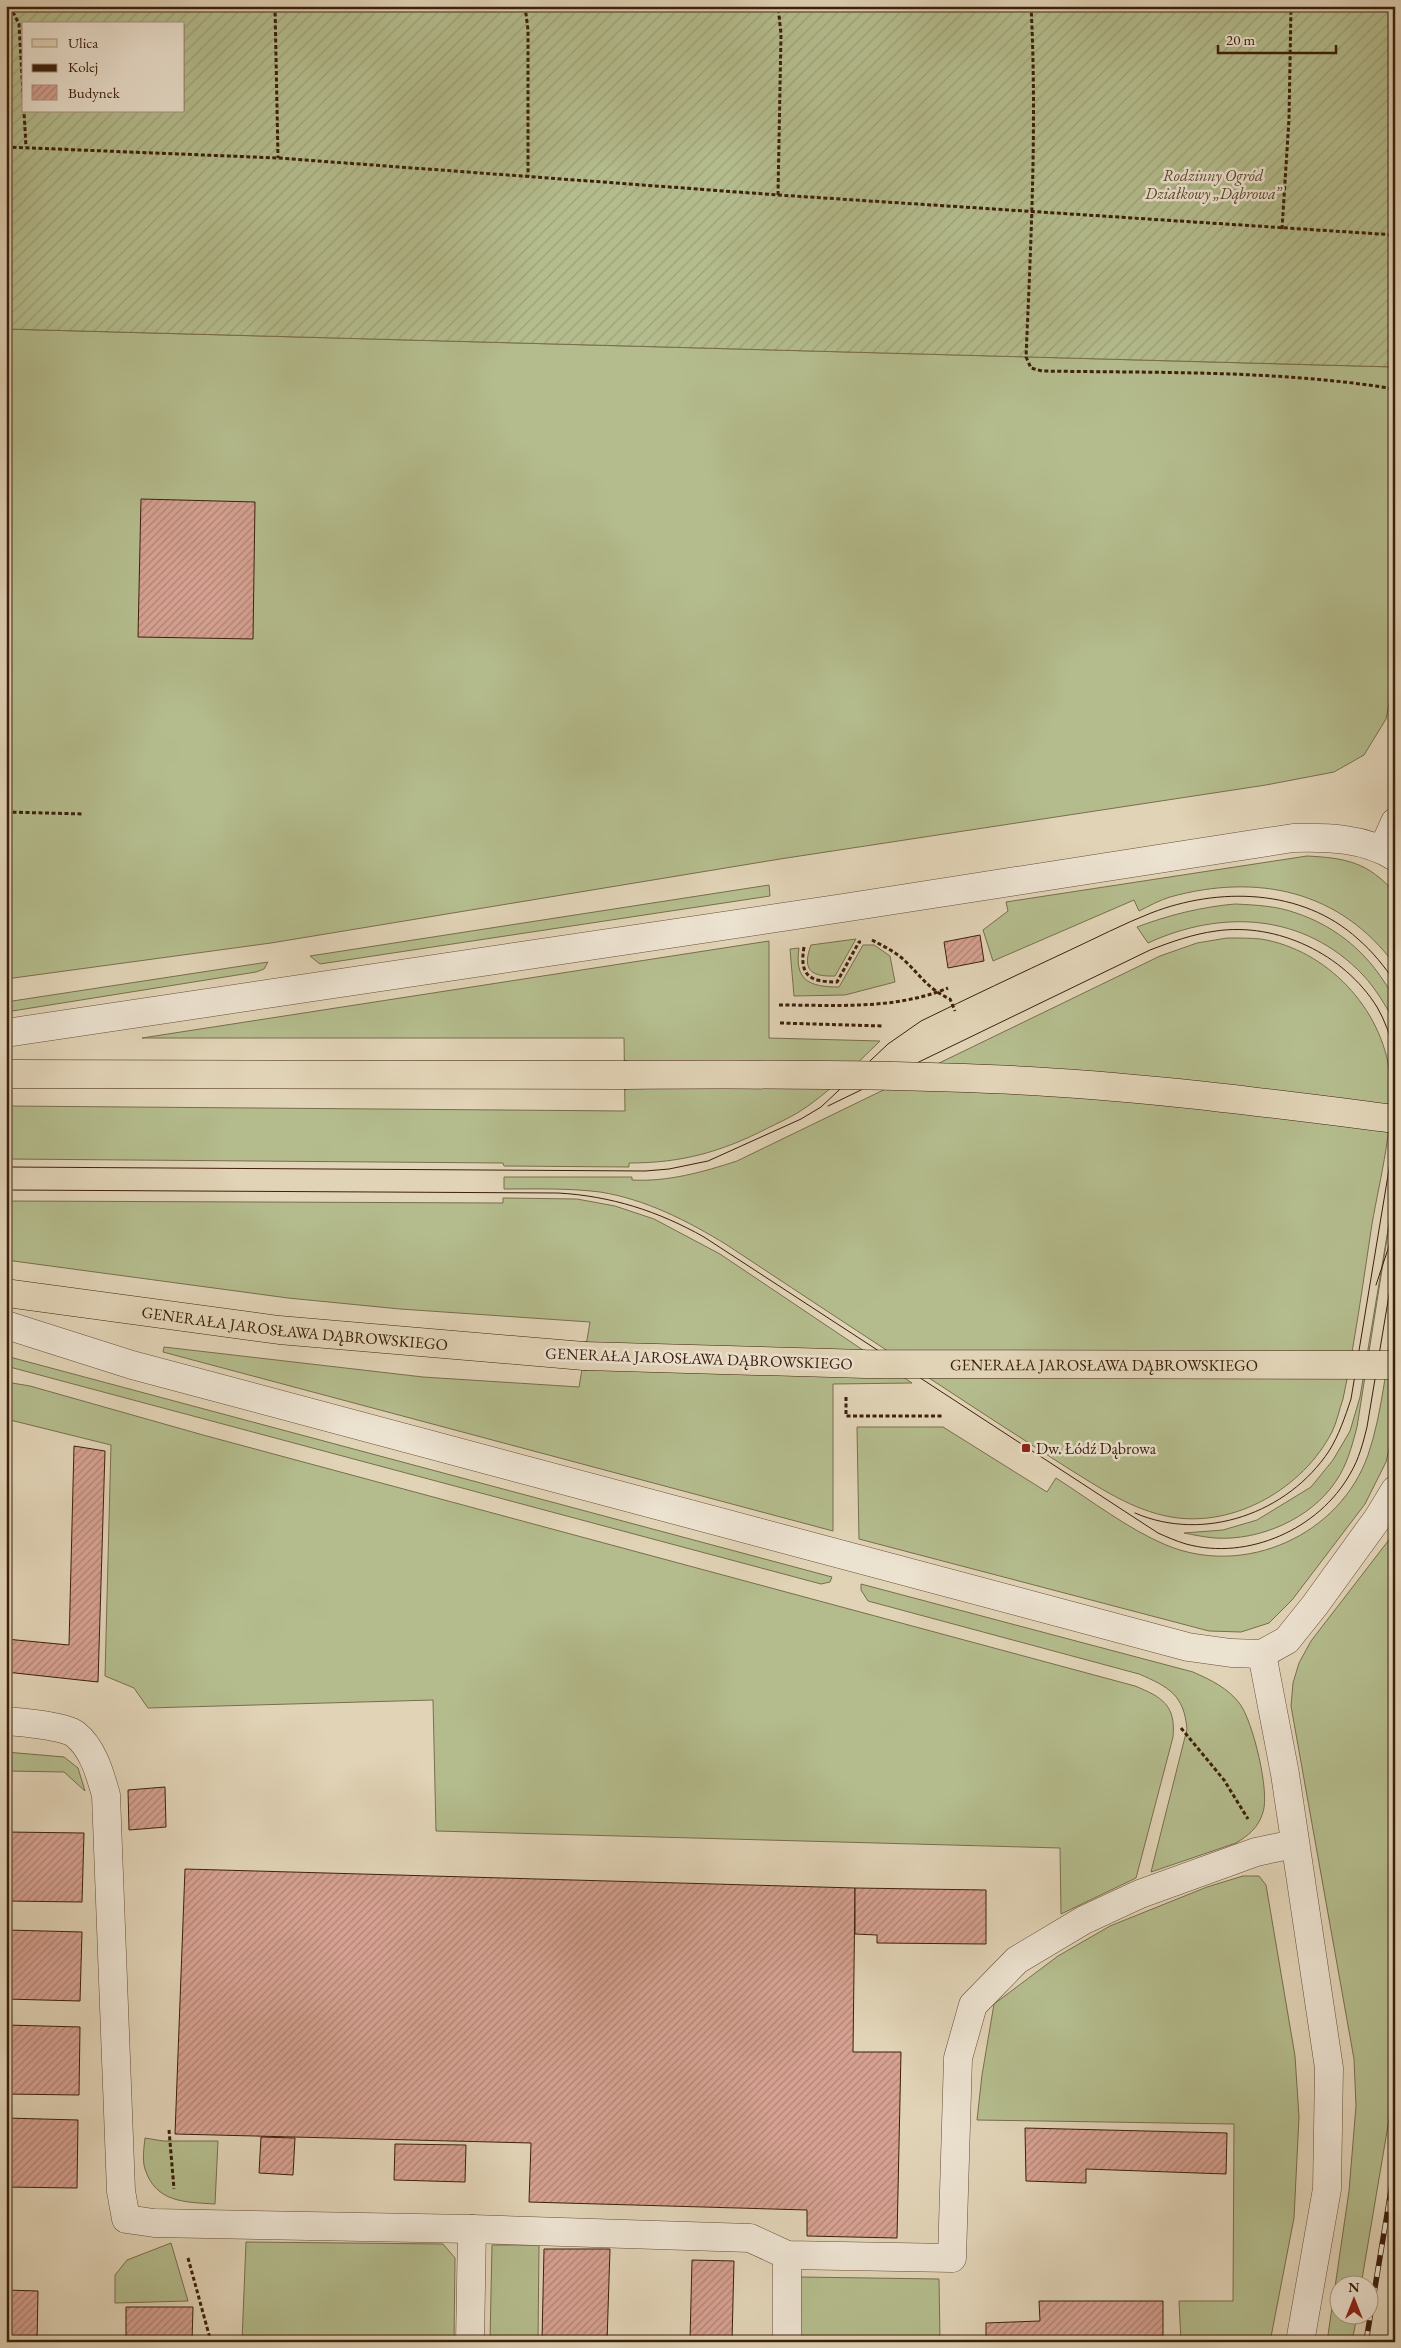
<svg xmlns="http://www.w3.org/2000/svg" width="1401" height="2348" viewBox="0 0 1401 2348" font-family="'EB Garamond',serif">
<defs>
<pattern id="garden-furrows" width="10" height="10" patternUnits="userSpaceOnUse" patternTransform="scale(1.25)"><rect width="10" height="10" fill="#b4bc8d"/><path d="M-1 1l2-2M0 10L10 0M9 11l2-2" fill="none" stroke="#9ca178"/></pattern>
<pattern id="building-hatch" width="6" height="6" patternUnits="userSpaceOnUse" patternTransform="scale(1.25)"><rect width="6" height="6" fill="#d6a191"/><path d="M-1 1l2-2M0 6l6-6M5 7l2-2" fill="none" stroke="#af8375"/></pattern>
</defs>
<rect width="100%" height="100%" fill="#e1d3b6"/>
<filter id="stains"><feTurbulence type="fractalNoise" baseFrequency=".004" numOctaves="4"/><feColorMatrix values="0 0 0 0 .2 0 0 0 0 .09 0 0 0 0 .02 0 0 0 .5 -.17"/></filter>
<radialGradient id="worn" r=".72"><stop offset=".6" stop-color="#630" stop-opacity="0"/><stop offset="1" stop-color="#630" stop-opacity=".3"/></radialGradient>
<!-- grass -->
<g fill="#b4bc8d" stroke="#786e4c">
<polygon points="6,329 1395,367 1395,676 1386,719 1364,755 1334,772 1266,785 780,859 271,943 6,979"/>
<path d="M 1307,856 C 1346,858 1368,862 1395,893 L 1395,965 C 1340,890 1257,873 1170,897 C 1160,900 1149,906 1139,911 L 1134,900 L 993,961 L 983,930 L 1008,911 L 1006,902 Z"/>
<polygon points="769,885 770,896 320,964 310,956"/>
<path d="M 1235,904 C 1256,905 1277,906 1296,913 C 1332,925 1362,948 1383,980 C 1387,986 1392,993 1394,1000 C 1396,1007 1395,1016 1395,1023 C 1386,1006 1376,989 1363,975 C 1304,913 1222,909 1148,943 L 1137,927 C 1169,915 1201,907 1235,904 Z"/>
<path d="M 1227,938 C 1238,938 1250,938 1261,939 C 1327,950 1382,1008 1390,1075 C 1395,1122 1380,1178 1372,1224 C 1363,1283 1355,1342 1343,1399 C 1339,1410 1337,1422 1332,1432 C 1303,1488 1235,1528 1171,1517 C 1132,1510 1100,1488 1066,1467 C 1040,1450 1013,1433 987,1416 C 900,1359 813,1302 727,1245 C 688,1221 645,1199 600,1192 C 568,1188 536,1189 504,1189 L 504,1177 L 632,1177 L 632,1180 C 668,1182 703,1172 737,1161 L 1160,956 L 1197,943 Z"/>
<path d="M 856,939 L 835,976 C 810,977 802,969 811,945 Z"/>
<path d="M 769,941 L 769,1038 L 880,1041 C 854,1066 829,1093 799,1112 C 789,1118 778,1123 768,1128 C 721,1152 682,1163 629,1163 L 629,1167 L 504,1166 L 503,1163 L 6,1159 L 6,1106 L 625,1111 L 624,1038 L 142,1038 Z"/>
<path d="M 863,945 L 874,945 L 890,956 L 895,982 L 845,995 L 794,996 L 790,949 L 799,948 C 794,981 810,987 839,987 Z"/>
<polygon points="268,962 264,969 256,972 6,1012 6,1002"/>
<path d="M 1395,1188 L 1357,1427 C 1352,1446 1347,1465 1336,1481 C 1311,1519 1259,1541 1215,1538 C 1204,1537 1194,1535 1184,1533 L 1223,1530 L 1257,1520 L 1311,1487 L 1333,1460 L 1350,1431 L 1360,1397 Z"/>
<polygon points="503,1198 577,1199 615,1206 654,1219 720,1254 912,1383 833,1384 833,1531 163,1352 164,1347 423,1377 579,1387 590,1322 400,1309 288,1298 6,1260 6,1201 503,1203"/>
<path d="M 1395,1306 L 1395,1425 L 1386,1462 L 1365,1504 L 1292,1600 L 1269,1623 L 1241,1632 L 1209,1631 L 859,1539 L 857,1427 L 943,1427 L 1047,1492 L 1056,1478 C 1092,1501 1128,1529 1166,1545 C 1245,1578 1340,1535 1368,1455 C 1383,1412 1388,1352 1395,1306 Z"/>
<polygon points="6,1356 832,1577 830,1582 821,1584 6,1366"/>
<path d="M 6,1382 L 30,1386 L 203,1435 L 1135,1686 C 1162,1697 1176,1705 1173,1737 L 1136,1878 L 1061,1914 L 1060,1848 L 436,1831 L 433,1700 L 148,1708 L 134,1688 L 105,1676 L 111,1445 L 6,1419 Z"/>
<polygon points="1395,1532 1395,2084 1361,2285 1338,2286 1338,2316 1357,2316 1352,2342 1327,2342 1349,2191 1356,2106 1354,2059 1291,1706 1293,1683 1299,1663 1311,1641"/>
<path d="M 861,1584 L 1193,1672 C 1211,1680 1228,1688 1240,1704 C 1253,1722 1270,1792 1263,1812 C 1259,1827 1248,1836 1236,1843 L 1151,1872 L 1187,1729 C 1184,1695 1169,1687 1139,1674 L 868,1601 L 861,1590 Z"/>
<polygon points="6,1752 64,1757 78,1768 85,1791 64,1772 6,1771"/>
<polygon points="1243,1876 1259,1876 1266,1885 1295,2056 1299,2117 1294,2218 1270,2342 1181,2342 1179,2301 1233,2301 1234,2124 977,2120 982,2075 994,2004 1058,1956 1110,1926 1207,1887"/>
<path d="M 145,2138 L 163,2141 L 218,2141 L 215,2204 C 185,2202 156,2203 145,2169 C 142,2160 144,2147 145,2138 Z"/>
<polygon points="246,2242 443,2244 455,2258 454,2342 242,2342"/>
<polygon points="171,2243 188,2301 115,2303 115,2275 127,2260"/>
<polygon points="492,2245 539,2245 538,2342 490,2342"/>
<polygon points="800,2277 939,2279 940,2342 800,2342"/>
</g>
<!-- garden -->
<path fill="url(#garden-furrows)" stroke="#786e4c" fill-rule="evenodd" d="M 6,6 L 1395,6 L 1395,367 L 6,329 ZM 24,24 L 184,24 L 184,111 L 24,111 Z"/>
<!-- building -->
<g fill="url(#building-hatch)" stroke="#3d200b">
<polygon points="141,499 255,502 253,639 138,637"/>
<polygon points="980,935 984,961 948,968 944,942"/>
<polygon points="74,1446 105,1451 98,1682 6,1672 6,1639 69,1645"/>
<polygon points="165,1787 166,1827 129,1830 128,1790"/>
<polygon points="6,1832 84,1833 82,1902 6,1901"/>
<polygon points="185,1869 855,1888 853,2052 901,2052 897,2238 807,2236 807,2210 529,2202 531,2143 175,2134"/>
<polygon points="855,1888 986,1890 986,1944 877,1943 877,1935 855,1934"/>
<polygon points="6,1930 82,1932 80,2001 6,1999"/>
<polygon points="6,2025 80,2027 79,2095 6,2094"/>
<polygon points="6,2118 78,2120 77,2188 6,2187"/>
<polygon points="1025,2128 1227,2133 1226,2174 1086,2169 1086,2183 1026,2181"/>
<polygon points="261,2137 295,2138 293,2175 259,2173"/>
<polygon points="395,2144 466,2145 465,2182 394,2180"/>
<polygon points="544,2249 610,2249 607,2342 542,2340"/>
<polygon points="692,2260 734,2261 732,2341 690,2340"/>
<polygon points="6,2290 38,2291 37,2342 6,2342"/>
<polygon points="1039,2301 1163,2301 1163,2336 986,2338 986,2323 1040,2321"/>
<polygon points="126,2307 193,2307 192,2342 126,2342"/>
</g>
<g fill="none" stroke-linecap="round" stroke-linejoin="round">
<!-- minor casing -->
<g stroke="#664d36" stroke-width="29">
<g id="minor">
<polyline points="1383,849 1395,822"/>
<path d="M 6,1033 L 843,908 L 1293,838 C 1327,837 1365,838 1395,857"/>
<polyline points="6,1325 132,1365 1188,1647 1231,1653 1262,1654 1287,1640 1315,1605 1378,1518 1395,1490"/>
<polyline points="1262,1654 1285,1774 1329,2068 1327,2189 1300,2342"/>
<path d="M 6,1721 C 21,1722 64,1726 75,1734 C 93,1748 100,1774 106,1795 L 121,2191 L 126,2219 L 154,2223 L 472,2229 L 750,2238 L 787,2255 L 952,2258 L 958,2058 L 973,2005 L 1017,1960 L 1084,1920 L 1140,1894 L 1256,1852 L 1294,1844"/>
<polyline points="787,2255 787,2342"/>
<polyline points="470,2342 472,2229"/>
</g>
</g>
<!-- major casing -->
<g stroke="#3d200b" stroke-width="29">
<g id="major">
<polyline points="6,1074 624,1075"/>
<path id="s1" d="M 6,1293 L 279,1330 L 584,1356"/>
</g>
</g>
<!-- path -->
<g stroke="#3d200b" stroke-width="3" stroke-dasharray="4 2.5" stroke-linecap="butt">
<polyline points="10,6 19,24 26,147"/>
<polyline points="275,6 278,158"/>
<polyline points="525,6 528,30 528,177"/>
<path d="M 1031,6 C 1037,123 1031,240 1026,357 L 1031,368 L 1042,371 C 1159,373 1279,370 1395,389"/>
<polyline points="6,147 278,158 778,195 1395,235"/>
<polyline points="778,195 781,34 778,6"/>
<polyline points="1282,229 1289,119 1291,6"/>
<polyline points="6,812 83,814"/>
<path d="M 872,940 C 883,946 896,952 905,961 C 921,976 928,989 950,999 L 955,1011"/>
<path d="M 804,947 C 799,976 810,982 837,982 L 859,942 L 861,942"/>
<path d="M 779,1005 C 835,1005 895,1010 948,988"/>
<polyline points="780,1023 882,1026"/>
<polyline points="846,1397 846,1416 943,1416"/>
<polyline points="1181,1728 1224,1780 1248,1819"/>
<polyline points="169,2130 174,2189"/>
<polyline points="188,2258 211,2342"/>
</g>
<!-- minor -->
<use href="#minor" stroke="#ece2d0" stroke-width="28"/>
<!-- major -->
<use href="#major" stroke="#e1d3b6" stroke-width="28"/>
<!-- tram -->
<g stroke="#3d200b" stroke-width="1">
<path d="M 828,1106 L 1150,950 C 1171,942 1193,934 1216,931 C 1277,922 1344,954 1377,1007 C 1385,1020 1389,1035 1395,1049"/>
<path d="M 6,1167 L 645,1171 L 669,1169 L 708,1161 L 801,1119 L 821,1107 L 888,1044 L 921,1021 C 970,997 1019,974 1068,951 C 1096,938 1123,924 1151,913 C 1218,887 1302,888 1358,939 C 1373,952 1384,966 1395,982"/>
<path d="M 6,1190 L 558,1193 C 611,1196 658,1211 704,1237 L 1158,1533 C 1167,1537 1176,1541 1186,1544 C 1248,1561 1319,1529 1350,1474 C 1359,1459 1363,1443 1367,1427 L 1395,1259"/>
<polyline points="1376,1285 1395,1228"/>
<path d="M 1135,1513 C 1204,1543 1288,1513 1329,1451 C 1339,1435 1345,1417 1351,1399 L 1395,1133"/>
</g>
<!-- rail casing -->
<g stroke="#3d200b" stroke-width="5.5">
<polyline id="rail" points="1366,2342 1395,2166"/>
</g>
<!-- rail -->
<use href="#rail" stroke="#ece2d0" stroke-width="4" stroke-dasharray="11" stroke-linecap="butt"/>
<!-- major-bridge casing -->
<g stroke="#3d200b" stroke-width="29" stroke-linecap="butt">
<g id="major-bridge">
<path d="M 624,1075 C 746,1074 868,1074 989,1079 C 1125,1084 1260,1102 1395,1119"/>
<path id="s2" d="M 584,1356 L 865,1364 L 1395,1365"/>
</g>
</g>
<!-- major-bridge -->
<use href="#major-bridge" stroke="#e1d3b6" stroke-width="28"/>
</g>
<!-- markers -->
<rect fill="#8f2418" stroke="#ece2d0" stroke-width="2" x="1021" y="1443" width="10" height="10" rx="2.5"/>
<g text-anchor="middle" stroke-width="5" stroke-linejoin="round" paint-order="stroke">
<!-- park labels -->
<g font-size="16" font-style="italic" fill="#5b472c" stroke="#ece2d0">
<text x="1213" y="181">Rodzinny Ogród<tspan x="1213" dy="18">Działkowy „Dąbrowa”</tspan></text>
</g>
<!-- street labels -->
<g font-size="16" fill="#3d200b" stroke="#ece2d0">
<text dy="6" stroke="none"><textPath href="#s1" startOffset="291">GENERAŁA JAROSŁAWA DĄBROWSKIEGO</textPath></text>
<text transform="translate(699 1358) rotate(2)" y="6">GENERAŁA JAROSŁAWA DĄBROWSKIEGO</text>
<text dy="6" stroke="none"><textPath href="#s2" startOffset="520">GENERAŁA JAROSŁAWA DĄBROWSKIEGO</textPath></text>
</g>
<!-- poi labels -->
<g font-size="16" fill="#3d200b" stroke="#ece2d0" text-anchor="start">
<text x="1036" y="1454">Dw. Łódź Dąbrowa</text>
</g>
</g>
<!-- margin -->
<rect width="1401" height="2348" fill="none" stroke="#e1d3b6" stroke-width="25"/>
<rect x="8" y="8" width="1386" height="2333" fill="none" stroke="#3d200b" stroke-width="2.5"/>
<rect x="12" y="12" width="1376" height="2323" fill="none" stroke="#3d200b"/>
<!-- legend -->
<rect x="22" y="22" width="162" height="90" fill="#ece2d0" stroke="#a69481"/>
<rect x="32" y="39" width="25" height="8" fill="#e1d3b6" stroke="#a69481"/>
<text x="68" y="48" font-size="15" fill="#3d200b">Ulica</text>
<rect x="32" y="64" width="25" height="8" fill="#3d200b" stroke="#a69481"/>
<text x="68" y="72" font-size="15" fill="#3d200b">Kolej</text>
<rect x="32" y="85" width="25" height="15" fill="url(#building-hatch)" stroke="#a69481"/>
<text x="68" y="98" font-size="15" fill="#3d200b">Budynek</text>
<!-- north arrow -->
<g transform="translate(1354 2300)"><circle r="24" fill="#ece2d0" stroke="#a69481"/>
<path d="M0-4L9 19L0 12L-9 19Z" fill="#8f2418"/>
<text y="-8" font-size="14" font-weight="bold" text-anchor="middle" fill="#3d200b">N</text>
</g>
<!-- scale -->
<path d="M1218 45v8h118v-8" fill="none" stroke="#3d200b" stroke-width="2.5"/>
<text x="1226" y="45" font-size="15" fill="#3d200b" stroke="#ece2d0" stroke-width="4" paint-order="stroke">20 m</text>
<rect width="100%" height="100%" filter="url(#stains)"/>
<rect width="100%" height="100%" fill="url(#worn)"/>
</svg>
